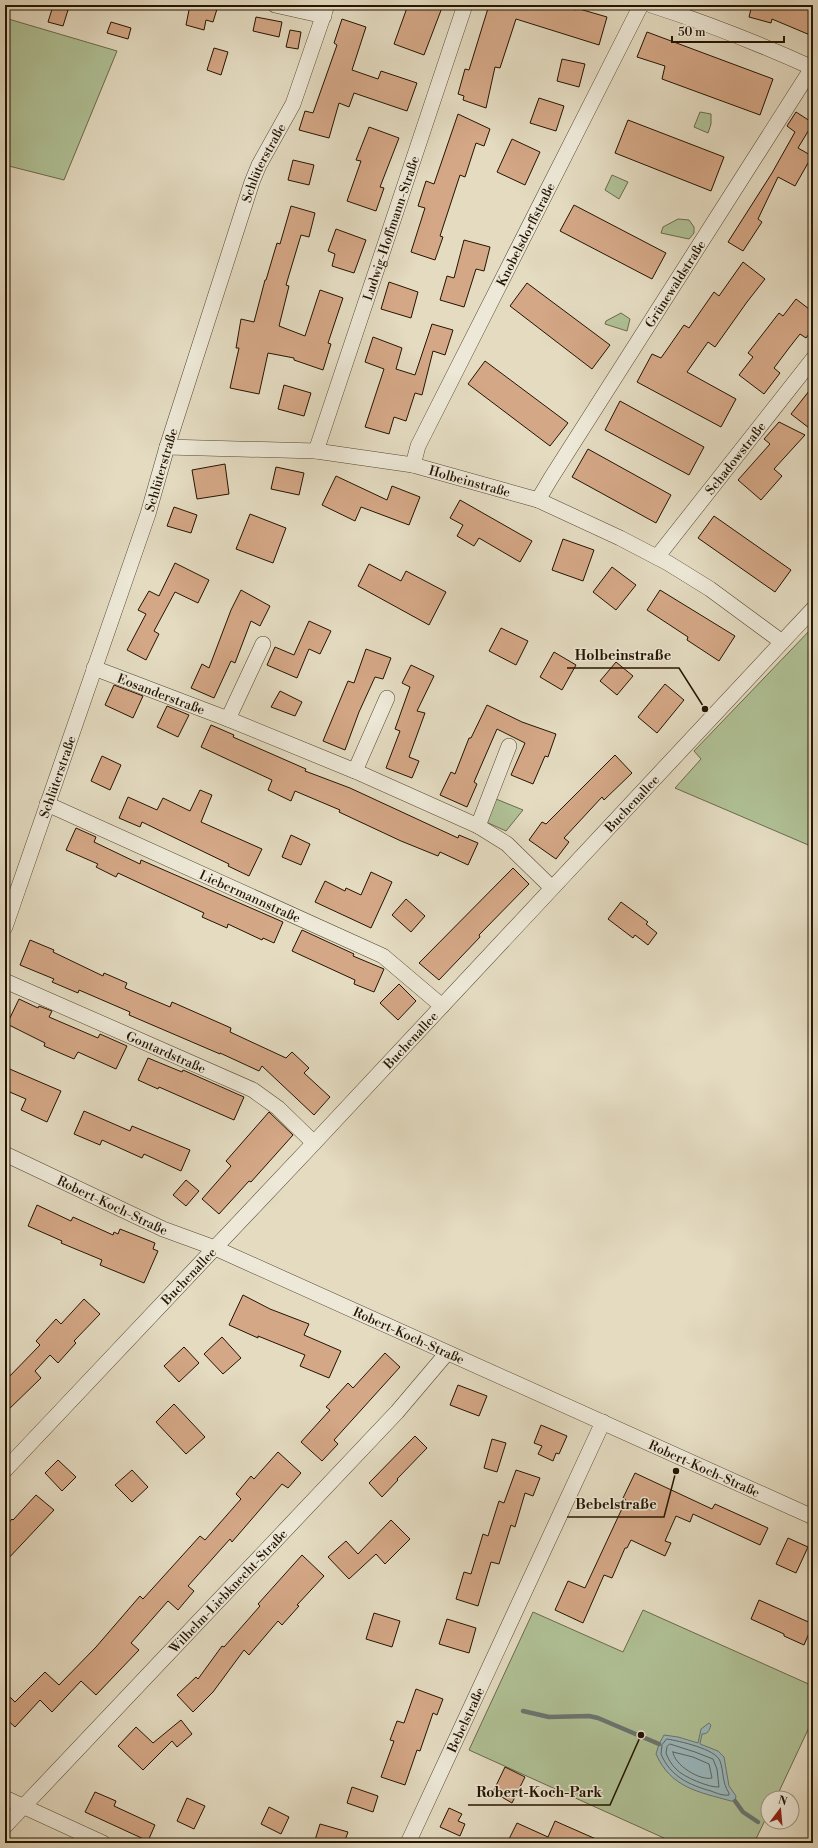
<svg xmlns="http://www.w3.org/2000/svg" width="818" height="1848" viewBox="0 0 818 1848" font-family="'Libre Bodoni',serif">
<rect width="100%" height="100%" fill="#e4dbc1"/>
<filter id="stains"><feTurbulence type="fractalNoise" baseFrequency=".005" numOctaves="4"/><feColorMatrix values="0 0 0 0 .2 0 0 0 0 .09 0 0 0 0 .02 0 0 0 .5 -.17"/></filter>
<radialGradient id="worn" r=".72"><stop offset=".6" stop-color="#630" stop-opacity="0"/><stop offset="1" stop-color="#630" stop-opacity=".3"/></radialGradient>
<!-- green -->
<g fill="#b0c196" stroke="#6a6a4b">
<polygon points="5,18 117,51 64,180 5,165"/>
<polygon points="700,112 711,114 711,124 708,133 694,127"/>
<polygon points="612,175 628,182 619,199 605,190"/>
<polygon points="678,219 689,220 694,227 694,233 689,239 661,233 663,227"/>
<polygon points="621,313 630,319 627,331 605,324 606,321"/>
<polygon points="813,627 813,847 675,788 701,759 694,751"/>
<polygon points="496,799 523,810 506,831 486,822"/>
<polygon points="643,1610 813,1686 813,1719 776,1798 768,1798 768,1814 754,1843 675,1843 469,1750 533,1612 623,1652"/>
</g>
<!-- water -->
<path fill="#9ab8bd" stroke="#6b7671" d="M 709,1723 L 711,1725 C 709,1731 708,1734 702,1734 L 700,1744 L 718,1751 L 724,1757 L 729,1786 L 736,1796 L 735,1801 L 731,1801 C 699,1792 671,1788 656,1754 L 659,1744 L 664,1735 L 678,1737 L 698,1743 L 701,1729 Z"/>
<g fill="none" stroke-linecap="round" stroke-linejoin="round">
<!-- shore -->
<g stroke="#5f665e" stroke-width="1">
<path d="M 667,1739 C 679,1741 716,1749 720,1761 C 724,1772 722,1783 729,1793 L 729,1795 C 723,1796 716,1793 711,1791 C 689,1785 670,1776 661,1754 L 662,1745 Z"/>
<path d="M 670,1744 L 695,1752 L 713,1759 L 717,1769 L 719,1787 C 710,1788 683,1777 676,1769 C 672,1765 668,1759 666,1753 L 667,1747 Z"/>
<path d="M 673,1752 L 693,1757 L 709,1764 L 712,1778 C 700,1781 674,1765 673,1752 Z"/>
</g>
<!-- stream -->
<g stroke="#6b7671" stroke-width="4.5">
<polyline points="523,1711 549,1717 589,1716 598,1718 659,1744"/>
<polyline points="735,1801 743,1812 758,1822"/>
</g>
</g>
<!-- building -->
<g fill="#d4a786" stroke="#241400">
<polygon points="190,5 202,5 217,9 213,22 206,20 204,30 186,25"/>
<polygon points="408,5 443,5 424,55 394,44"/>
<polygon points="489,5 561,5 576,10 576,8 607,17 599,45 516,19 500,68 495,67 486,108 463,100 464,96 458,94 465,69 469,70"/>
<polygon points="752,5 797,5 813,12 813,28 810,35 772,19 771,23 749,17"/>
<polygon points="53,6 68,10 63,26 48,22"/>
<polygon points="256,17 282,22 279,37 253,31"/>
<polygon points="342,19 366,27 352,70 378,79 381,71 417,83 407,111 354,93 349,107 339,103 329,138 299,130 305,111 313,113 337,45 334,43"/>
<polygon points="111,22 131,28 128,39 107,33"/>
<polygon points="290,30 301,32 298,49 286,47"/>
<polygon points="647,32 773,79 760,115 662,79 665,66 637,57"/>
<polygon points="214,48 228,52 221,75 207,70"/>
<polygon points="562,59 585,64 579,87 557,81"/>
<polygon points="539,98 564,106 556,131 530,123"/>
<polygon points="796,112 813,123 798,148 812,156 795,186 778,177 758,219 762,222 743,251 728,242 772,173 795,132 787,126"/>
<polygon points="458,114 490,129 484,146 476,143 465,177 460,175 440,236 443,237 435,260 411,252 425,208 418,206 426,181 434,184"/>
<polygon points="628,120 724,157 711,191 615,153"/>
<polygon points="369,127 399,138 380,187 384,188 376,211 347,201 361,161 356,160"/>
<polygon points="512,139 540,152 525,185 497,172"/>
<polygon points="293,160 314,165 309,185 288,180"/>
<polygon points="574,205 666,253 652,279 560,231"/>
<polygon points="291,206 315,213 309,237 301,235 286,285 289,286 279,326 305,336 320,290 343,298 328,343 331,344 323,370 294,360 294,358 268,353 259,394 230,388 239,348 236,348 241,319 254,322 265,280 266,280 277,243 280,244"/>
<polygon points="336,229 366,240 354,273 332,266 335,254 328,251"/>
<polygon points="464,240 490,247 484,271 476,269 464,307 440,300 447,276 454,278"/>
<polygon points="743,262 765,279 747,302 715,347 708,342 687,372 736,399 721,427 637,382 652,354 661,358 684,325 689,328 714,292 719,296"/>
<polygon points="389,282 418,292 411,318 381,309"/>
<polygon points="527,283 610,345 592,369 510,306"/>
<polygon points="796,299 813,312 813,329 806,338 800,334 789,348 774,368 780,373 764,394 739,375 753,357 748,353 779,313 783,316"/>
<polygon points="432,324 453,330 445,355 433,351 422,395 415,393 406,421 394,417 389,434 365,427 384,369 365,362 373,337 402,348 396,369 415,375"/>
<polygon points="485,361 568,423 550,446 468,384"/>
<polygon points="284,385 311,393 304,416 278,409"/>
<polygon points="813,386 813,431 791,414"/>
<polygon points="620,401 704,447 689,475 605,430"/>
<polygon points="779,422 805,435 774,469 782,476 761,500 738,480 770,444 764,439"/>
<polygon points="588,449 671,495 656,523 572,477"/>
<polygon points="225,464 229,494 197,499 192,470"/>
<polygon points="276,467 304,473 299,495 271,489"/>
<polygon points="336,476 387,500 392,486 420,497 409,525 361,507 355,521 322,505"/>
<polygon points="460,500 532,541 520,562 479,538 474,546 457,536 463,525 450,518"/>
<polygon points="174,507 197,515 191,533 167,526"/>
<polygon points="250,514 286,528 273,563 236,549"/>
<polygon points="714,516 791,570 775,592 698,538"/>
<polygon points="563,539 594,550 583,581 552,570"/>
<polygon points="175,563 209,580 198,603 175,592 154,631 159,634 146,660 127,650 146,614 138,610 149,591 159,596"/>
<polygon points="369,564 401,581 406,571 446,592 429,625 358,586"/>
<polygon points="612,567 636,585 616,610 593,592"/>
<polygon points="241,590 270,606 260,626 251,621 235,663 231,661 214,698 191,688 202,664 209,668 231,610"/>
<polygon points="660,590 735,636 719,661 687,640 688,637 647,610"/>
<polygon points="309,621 331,631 320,654 309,649 297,678 267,665 275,647 294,655"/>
<polygon points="501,628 528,641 516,665 489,651"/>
<polygon points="366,649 391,658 383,679 375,677 359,712 345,750 323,741 348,681 354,683"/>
<polygon points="554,652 576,665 562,690 540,677"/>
<polygon points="616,662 633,676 617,695 600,681"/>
<polygon points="411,665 434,676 417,711 425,713 409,757 419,761 412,778 386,768 400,731 395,729 410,687 402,683"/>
<polygon points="665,684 684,700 657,733 638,717"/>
<polygon points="114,685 143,696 133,718 105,705"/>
<polygon points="280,691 302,702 295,716 271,707"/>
<polygon points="487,705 522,722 556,734 548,757 545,756 533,784 511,775 525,743 497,729 474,782 477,784 467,807 440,795 451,772 455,774 469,738 471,738"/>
<polygon points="167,706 189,715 178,737 157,727"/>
<polygon points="211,725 234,735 233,737 306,769 305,771 350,788 458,838 459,835 478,843 468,865 440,852 438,856 401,841 339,812 340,810 295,791 291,801 268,790 272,780 201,747"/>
<polygon points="615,755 632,773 604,800 602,797 564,838 569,842 556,859 529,840 542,822 546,824"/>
<polygon points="102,756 121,765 110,790 91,781"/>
<polygon points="200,790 212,795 201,822 262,849 249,876 228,866 229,864 142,822 140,827 119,818 128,797 157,810 163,798 190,811"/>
<polygon points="76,828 96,837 94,842 140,864 141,860 283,922 274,943 263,938 262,940 228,924 227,928 202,917 204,913 118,873 116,877 96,867 98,864 66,850"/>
<polygon points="291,835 310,844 301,865 282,857"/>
<polygon points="513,868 529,884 479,935 480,937 439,980 419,963"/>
<polygon points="371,872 392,882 371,928 315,902 325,881 345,891 346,888 361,895"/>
<polygon points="406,899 425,916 411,932 392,915"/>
<polygon points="621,902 648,922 646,924 657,933 648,945 635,935 633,938 608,919"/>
<polygon points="302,930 354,954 353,956 384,969 374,992 354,984 355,980 292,951"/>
<polygon points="30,940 54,950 53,952 103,976 104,973 127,983 125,988 170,1007 172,1002 231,1028 230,1032 286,1058 292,1052 309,1068 304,1073 330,1097 314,1115 262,1066 259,1071 220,1053 220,1054 129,1015 130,1012 79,990 78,993 52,982 54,979 20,965"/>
<polygon points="399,984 416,1001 398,1020 380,1003"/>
<polygon points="19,999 38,1008 39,1006 52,1011 49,1017 98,1038 100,1034 127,1046 116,1069 78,1052 74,1059 44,1046 45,1043 7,1024"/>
<polygon points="148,1058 182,1072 183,1070 244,1097 234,1120 159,1087 158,1089 138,1080"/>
<polygon points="5,1067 61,1091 47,1122 21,1110 26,1099 5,1090"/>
<polygon points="84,1111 130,1131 132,1126 190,1150 181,1171 144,1154 142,1158 102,1140 100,1145 74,1134"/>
<polygon points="269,1112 293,1135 251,1182 249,1181 219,1214 202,1199 231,1166 226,1161"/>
<polygon points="186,1180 199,1191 186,1206 173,1195"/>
<polygon points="37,1205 71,1221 73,1217 113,1235 114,1232 118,1234 120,1229 155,1243 153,1249 158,1251 144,1283 100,1265 102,1260 61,1243 62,1241 28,1226"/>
<polygon points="243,1295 270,1309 309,1324 304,1335 341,1351 329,1378 300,1366 305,1355 258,1336 258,1338 229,1325"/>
<polygon points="84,1299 100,1314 74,1341 76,1343 58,1363 50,1355 35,1371 41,1378 5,1413 5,1381 40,1345 36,1341 56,1319 61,1324"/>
<polygon points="222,1337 241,1358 223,1374 204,1354"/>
<polygon points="184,1347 199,1363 179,1382 164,1366"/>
<polygon points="385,1353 400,1367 334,1440 338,1444 322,1461 301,1442 330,1410 326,1407 348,1383 353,1388"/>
<polygon points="458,1385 487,1396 479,1416 450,1405"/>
<polygon points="174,1404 205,1437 186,1454 156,1422"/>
<polygon points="541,1425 567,1436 559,1454 556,1453 553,1461 538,1454 542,1446 534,1443"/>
<polygon points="415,1436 427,1448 397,1479 398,1480 382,1497 369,1483"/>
<polygon points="492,1439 506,1443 497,1472 484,1468"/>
<polygon points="278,1452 301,1473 288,1488 282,1484 232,1542 230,1539 188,1586 194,1591 178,1610 168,1601 131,1643 139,1650 96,1695 81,1681 52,1712 40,1700 15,1727 5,1718 5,1692 15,1702 45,1672 59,1685 96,1647 140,1596 143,1599 200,1536 205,1540 241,1499 236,1494 251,1476 254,1479"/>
<polygon points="58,1460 76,1477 62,1491 45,1473"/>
<polygon points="132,1470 148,1487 132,1502 115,1485"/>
<polygon points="516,1470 540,1478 533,1496 525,1493 515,1527 511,1525 499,1564 491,1562 478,1606 456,1599 464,1572 471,1574 483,1534 488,1536 499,1501 504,1503"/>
<polygon points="635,1473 712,1509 715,1504 768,1528 760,1545 693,1514 690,1522 676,1516 665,1541 671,1543 665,1556 631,1540 627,1548 625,1548 612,1578 604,1575 583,1623 555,1610 568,1581 585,1588 626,1500 623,1498"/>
<polygon points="36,1495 54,1510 5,1562 5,1527 12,1519 13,1520"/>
<polygon points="391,1520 410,1539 385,1564 376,1554 349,1579 328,1557 346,1541 358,1554"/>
<polygon points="788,1538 808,1547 796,1573 776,1564"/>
<polygon points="302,1555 324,1576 297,1605 299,1606 282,1625 278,1621 249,1655 244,1650 213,1692 193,1712 177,1695 196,1677 198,1679 222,1646 224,1647 260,1606 258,1604"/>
<polygon points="759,1600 813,1624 804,1645 784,1636 784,1634 751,1619"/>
<polygon points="374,1613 400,1621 392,1647 366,1639"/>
<polygon points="447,1619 476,1628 469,1653 439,1644"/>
<polygon points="416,1689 443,1699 437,1715 433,1713 420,1751 417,1750 405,1785 381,1777 394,1741 390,1740 397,1721 404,1723"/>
<polygon points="181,1720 192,1734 177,1747 172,1741 143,1770 118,1746 136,1727 153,1743"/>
<polygon points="505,1767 525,1777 512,1803 493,1792"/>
<polygon points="352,1787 378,1796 373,1812 347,1803"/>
<polygon points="95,1792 116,1801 114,1806 155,1825 148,1841 85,1812"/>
<polygon points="187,1798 205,1806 194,1829 177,1821"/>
<polygon points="269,1807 289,1817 281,1834 261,1824"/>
<polygon points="449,1808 462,1814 458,1821 465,1824 460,1836 440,1827"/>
<polygon points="555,1821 605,1843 507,1843 517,1823 548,1837"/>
<polygon points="320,1824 348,1832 344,1843 326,1843 315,1840"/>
</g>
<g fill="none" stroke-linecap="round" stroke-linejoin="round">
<!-- street casing -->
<g stroke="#544630" stroke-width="16">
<g id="street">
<polyline points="275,5 324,16"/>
<path d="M 651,5 C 707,23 760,44 813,68"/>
<path id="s1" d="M 167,447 L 316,451 L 413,465 L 538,500 L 620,538 L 668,563 L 710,589 L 782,642"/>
<path id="s2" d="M 316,451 L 465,5"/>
<path id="s3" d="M 413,465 L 418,446 L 641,5"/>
<path id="s4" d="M 538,500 L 551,478 L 812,68"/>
<path id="s5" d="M 657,557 L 813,359"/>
<path id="s6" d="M 94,668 L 228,719 L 355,771 L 478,826 L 507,844 L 552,888"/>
<polyline points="228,719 263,644"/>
<polyline points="355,771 387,698"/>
<path id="s7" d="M 47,804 L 383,956 L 442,1006"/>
<polyline points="478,826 509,746"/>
<path id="s8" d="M 5,927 L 148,514 L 167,447 L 252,182 L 259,165 L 293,104 L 327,5"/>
<path id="s9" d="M 5,981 L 253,1090 L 278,1108 L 314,1143"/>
<path id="s10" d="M 5,1154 L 163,1229 L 215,1248 L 813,1517"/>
<path id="s11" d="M 5,1470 L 314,1143 L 813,609"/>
<polyline points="5,1798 103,1843"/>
<path id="s12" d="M 5,1826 L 397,1412 L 447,1353"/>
<path id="s13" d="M 408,1843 L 603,1422"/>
</g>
</g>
<!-- street -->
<use href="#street" stroke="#ede8d7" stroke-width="15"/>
</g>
<g text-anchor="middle" stroke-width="3" stroke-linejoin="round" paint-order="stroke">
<!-- street labels -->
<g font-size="13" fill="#241400" stroke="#ede8d7">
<text dy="5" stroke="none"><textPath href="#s8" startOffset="807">Schlüterstraße</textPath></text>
<text dy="5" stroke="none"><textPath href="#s2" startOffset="235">Ludwig-Hoffmann-Straße</textPath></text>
<text dy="5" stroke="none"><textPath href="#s3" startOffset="257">Knobelsdorffstraße</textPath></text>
<text dy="5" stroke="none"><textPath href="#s4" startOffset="256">Grünewaldstraße</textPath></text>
<text dy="5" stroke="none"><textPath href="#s5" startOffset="126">Schadowstraße</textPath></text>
<text dy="5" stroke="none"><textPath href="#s8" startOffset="483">Schlüterstraße</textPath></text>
<text dy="5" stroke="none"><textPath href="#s1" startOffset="306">Holbeinstraße</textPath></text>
<text dy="5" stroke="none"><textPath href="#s6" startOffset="72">Eosanderstraße</textPath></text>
<text dy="5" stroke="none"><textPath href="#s8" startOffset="159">Schlüterstraße</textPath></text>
<text dy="5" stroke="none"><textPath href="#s11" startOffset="915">Buchenallee</textPath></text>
<text dy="5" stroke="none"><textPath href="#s7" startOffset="223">Liebermannstraße</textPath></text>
<text dy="5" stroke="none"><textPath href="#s11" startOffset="591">Buchenallee</textPath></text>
<text dy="5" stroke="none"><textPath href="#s9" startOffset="176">Gontardstraße</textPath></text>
<text dy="5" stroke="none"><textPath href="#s10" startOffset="119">Robert-Koch-Straße</textPath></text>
<text dy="5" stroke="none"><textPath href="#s11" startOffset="267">Buchenallee</textPath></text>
<text dy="5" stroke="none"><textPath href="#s10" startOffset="443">Robert-Koch-Straße</textPath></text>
<text dy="5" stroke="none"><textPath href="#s10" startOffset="767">Robert-Koch-Straße</textPath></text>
<text dy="5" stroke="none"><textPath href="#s12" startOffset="324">Wilhelm-Liebknecht-Straße</textPath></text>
<text dy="5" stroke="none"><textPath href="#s13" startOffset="136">Bebelstraße</textPath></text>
</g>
</g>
<!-- callouts -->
<path fill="none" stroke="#241400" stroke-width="1.5" d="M705 709L679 668H567M676 1471L664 1517H567M641 1735L610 1805H468"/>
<g fill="#241400" stroke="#ede8d7" stroke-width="1.5">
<circle cx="705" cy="709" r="4"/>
<circle cx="676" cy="1471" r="4"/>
<circle cx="641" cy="1735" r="4"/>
</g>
<g font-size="14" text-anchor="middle" font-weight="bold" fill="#241400" stroke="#ede8d7" stroke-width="3" stroke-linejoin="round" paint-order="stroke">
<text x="623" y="660">Holbeinstraße</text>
<text x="616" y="1509">Bebelstraße</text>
<text x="539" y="1797">Robert-Koch-Park</text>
</g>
<!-- margin -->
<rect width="818" height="1848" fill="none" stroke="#e4dbc1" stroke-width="20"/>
<rect x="6" y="6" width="806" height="1836" fill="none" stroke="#241400" stroke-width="2"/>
<rect x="10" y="10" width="798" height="1828" fill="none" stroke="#241400"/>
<!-- north arrow -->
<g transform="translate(780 1810) rotate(16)"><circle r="19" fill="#ede8d7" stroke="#9d9381"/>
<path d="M0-3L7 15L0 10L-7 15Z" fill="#8f2418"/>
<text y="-6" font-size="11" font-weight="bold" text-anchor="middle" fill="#241400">N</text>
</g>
<!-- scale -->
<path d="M672 36v6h112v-6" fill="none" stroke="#241400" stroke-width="2"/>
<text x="678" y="36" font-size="12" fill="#241400" stroke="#ede8d7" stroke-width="3" paint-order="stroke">50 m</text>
<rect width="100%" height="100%" filter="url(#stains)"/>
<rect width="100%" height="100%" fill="url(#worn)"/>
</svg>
